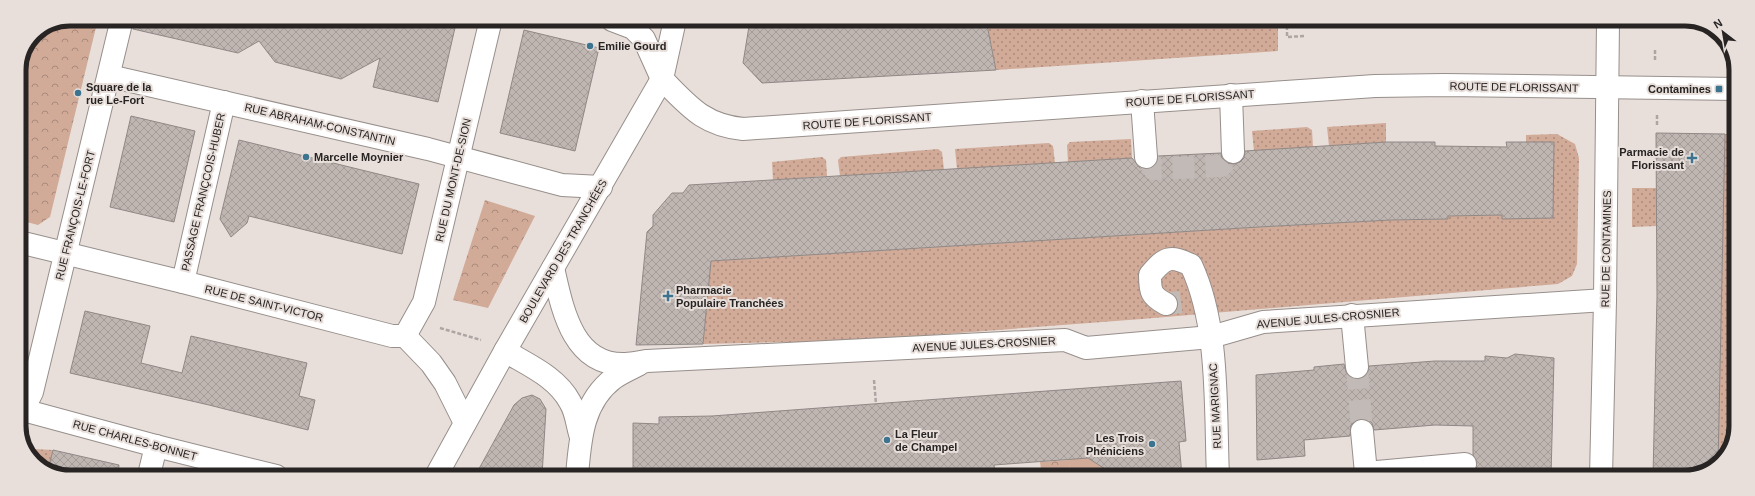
<svg xmlns="http://www.w3.org/2000/svg" width="1755" height="496" viewBox="0 0 1755 496" font-family="Arial,sans-serif">
<defs>
<pattern id="park-crowns" width="20" height="18" patternUnits="userSpaceOnUse"><rect width="20" height="18" fill="#d1aa98"/><path d="M2 6a3 3 0 1 1 6 0M12 15a3 3 0 1 1 6 0" fill="none" stroke="#aa8a7c"/></pattern>
<pattern id="garden-dots" width="8" height="8" patternUnits="userSpaceOnUse"><rect width="8" height="8" fill="#d1aa98"/><path d="M2 2h.1M6 6h.1" fill="none" stroke="#aa8a7c" stroke-width="1.8" stroke-linecap="round"/></pattern>
<pattern id="building-cross-hatch" width="8" height="8" patternUnits="userSpaceOnUse"><rect width="8" height="8" fill="#bfb6b2"/><path d="M0 0l8 8M0 8l8-8" fill="none" stroke="#a49c99"/></pattern>
</defs>
<rect width="100%" height="100%" fill="#e8dfdb"/>
<!-- grass -->
<polygon fill="#d1aa98" points="1068,451 1115,467 1112,473 1116,476 1070,476"/>
<!-- park -->
<g fill="url(#park-crowns)">
<polygon points="70,19 98,19 50,217 38,225 19,220 19,70 34,34"/>
<polygon points="485,200 535,216 488,308 453,300"/>
<polygon points="1069,460 1070,476 1042,476 1040,462"/>
</g>
<!-- garden -->
<g fill="url(#garden-dots)">
<polygon points="986,20 1278,20 1278,51 996,70"/>
<polygon points="1386,123 1386,142 1329,146 1327,127"/>
<polygon points="1307,127 1312,130 1313,147 1254,151 1252,131"/>
<polygon points="1557,134 1575,144 1579,158 1577,264 1572,276 1558,284 1142,319 786,346 785,342 703,344 711,261 1259,227 1391,220 1448,219 1448,216 1502,215 1554,142 1526,142 1526,135"/>
<polygon points="1725,134 1736,134 1734,439 1718,464"/>
<polygon points="1131,139 1132,158 1068,162 1067,145 1070,142"/>
<polygon points="1049,143 1053,146 1055,163 957,169 955,149"/>
<polygon points="938,149 942,152 944,170 840,176 838,160 841,157"/>
<polygon points="822,157 826,160 827,176 773,180 772,162"/>
<polygon points="1632,188 1657,188 1657,226 1632,227"/>
<polygon points="34,449 53,450 48,470 32,459 28,450"/>
</g>
<!-- building -->
<g fill="url(#building-cross-hatch)" stroke="#908885">
<polygon points="134,19 457,19 438,102 373,87 380,58 341,79 275,62 259,41 238,53 133,29"/>
<polygon points="750,20 808,20 807,24 867,20 986,20 996,70 762,83 743,63"/>
<polygon points="524,30 599,48 575,151 500,133"/>
<polygon points="131,116 195,131 174,222 110,207"/>
<polygon points="1656,133 1725,134 1718,464 1716,466 1685,477 1653,477 1657,297"/>
<polygon points="239,140 419,184 402,254 249,216 247,223 231,237 220,219"/>
<polygon points="1387,142 1435,142 1435,146 1507,147 1506,142 1554,142 1553,218 1502,219 1502,215 1448,216 1448,219 1391,220 1259,227 711,261 703,344 636,345 647,232 653,226 653,215 672,193 683,193 689,185 1132,158 1140,168 1146,169 1153,167 1157,162 1158,156 1221,153 1222,158 1227,163 1234,164 1240,162 1244,158 1245,151"/>
<polygon points="85,311 150,326 141,363 182,373 191,336 307,363 299,396 315,400 308,430 209,405 70,373"/>
<polygon points="1515,354 1554,358 1551,477 1472,477 1477,463 1473,455 1473,426 1435,425 1374,430 1372,423 1368,420 1361,419 1355,421 1351,425 1350,436 1304,440 1305,456 1257,460 1256,375 1314,370 1314,367 1344,364 1347,375 1351,378 1358,379 1365,377 1368,372 1369,366 1435,361 1485,361 1485,356 1507,358"/>
<polygon points="1181,381 1186,441 1179,442 1182,476 1116,476 1088,458 994,465 995,472 940,476 633,476 633,423 659,424 659,417 712,416"/>
<polygon points="532,395 540,399 546,409 542,476 475,476 514,405 522,398"/>
<polygon points="53,450 119,465 118,475 57,475 48,470"/>
</g>
<g fill="none" stroke-linecap="round" stroke-linejoin="round">
<!-- minor-tunnel -->
<g stroke="#c1bab6" stroke-width="22" stroke-dasharray="22 11" stroke-linecap="butt">
<polyline points="1146,157 1154,169 1221,166 1233,152"/>
<polyline points="1166,304 1181,302"/>
<polyline points="1357,367 1362,431"/>
</g>
<!-- minor casing -->
<g stroke="#978f8b" stroke-width="24">
<g id="minor">
<polyline points="612,20 633,28 644,39 662,79"/>
<polyline points="109,76 428,149 562,185 601,187"/>
<polyline points="1231,95 1233,152"/>
<polyline points="1142,101 1146,157"/>
<polyline points="19,242 183,282 392,336 405,336 431,363 445,383 465,423"/>
<path d="M 553,268 C 562,307 572,366 625,364 C 632,364 640,362 647,361 L 1065,340 L 1086,348 L 1211,337 L 1263,322 L 1605,300"/>
<polyline points="183,282 224,102"/>
<path d="M 1166,304 C 1151,296 1150,292 1150,275 C 1165,257 1170,255 1191,265 C 1220,327 1215,409 1218,477"/>
<polyline points="1352,315 1357,367"/>
<polyline points="405,336 424,302 491,19"/>
<path d="M 505,351 C 528,365 557,377 570,402 C 576,411 577,424 580,434"/>
<polyline points="23,410 156,446 276,476"/>
<polyline points="19,413 23,410 32,392 122,19"/>
<polyline points="1362,431 1366,473 1465,464"/>
<polyline points="149,475 156,446"/>
<path d="M 577,476 C 580,440 582,402 614,378 C 621,373 630,369 638,365"/>
</g>
</g>
<!-- major casing -->
<g stroke="#978f8b" stroke-width="24">
<g id="major">
<path d="M 662,79 C 689,106 703,125 743,129 L 1375,86 L 1444,85 L 1736,89"/>
<polyline points="436,476 505,351 662,79 675,20"/>
<polyline points="1601,477 1605,300 1608,21"/>
</g>
</g>
<!-- path -->
<g stroke="#aca5a2" stroke-width="2.5" stroke-dasharray="4 2" stroke-linecap="butt">
<polyline points="1287,20 1287,37 1305,36"/>
<polyline points="1655,50 1655,62"/>
<polyline points="1657,115 1657,126"/>
<polyline points="440,328 481,340"/>
<polyline points="874,380 876,404"/>
</g>
<!-- minor -->
<use href="#minor" stroke="#fff" stroke-width="22"/>
<!-- major -->
<use href="#major" stroke="#fff" stroke-width="22"/>
</g>
<!-- markers -->
<g fill="#3c748f" stroke="#e8dfdb" stroke-width="1.5">
<circle cx="590" cy="46" r="4"/>
<rect x="1715" y="85" width="8" height="8" rx="2"/>
<circle cx="78" cy="93" r="4"/>
<circle cx="306" cy="157" r="4"/>
<path d="M1690 152h4v4h4v4h-4v4h-4v-4h-4v-4h4z"/>
<path d="M666 290h4v4h4v4h-4v4h-4v-4h-4v-4h4z"/>
<circle cx="887" cy="440" r="4"/>
<circle cx="1152" cy="444" r="4"/>
</g>
<g text-anchor="middle" stroke-width="4" stroke-linejoin="round" paint-order="stroke">
<!-- poi labels -->
<g font-size="11" font-weight="bold" fill="#272423" stroke="#e8dfdb" text-anchor="start">
<text x="598" y="50">Emilie Gourd</text>
<text x="86" y="91">Square de la<tspan x="86" dy="13">rue Le-Fort</tspan></text>
<text x="1711" y="93" text-anchor="end">Contamines</text>
<text x="1684" y="156" text-anchor="end">Parmacie de<tspan x="1684" dy="13">Florissant</tspan></text>
<text x="314" y="161">Marcelle Moynier</text>
<text x="676" y="294">Pharmacie<tspan x="676" dy="13">Populaire Tranchées</tspan></text>
<text x="895" y="438">La Fleur<tspan x="895" dy="13">de Champel</tspan></text>
<text x="1144" y="442" text-anchor="end">Les Trois<tspan x="1144" dy="13">Phéniciens</tspan></text>
</g>
<!-- street labels -->
<g font-size="11" fill="#272423" stroke="#e8dfdb">
<text transform="translate(1514 87) rotate(1)" y="4">ROUTE DE FLORISSANT</text>
<text transform="translate(1190 98) rotate(-4)" y="4">ROUTE DE FLORISSANT</text>
<text transform="translate(867 121) rotate(-4)" y="4">ROUTE DE FLORISSANT</text>
<text transform="translate(320 124) rotate(13)" y="4">RUE ABRAHAM-CONSTANTIN</text>
<text transform="translate(453 180) rotate(-77)" y="4">RUE DU MONT-DE-SION</text>
<text transform="translate(203 192) rotate(-77)" y="4">PASSAGE FRANÇCOIS-HUBER</text>
<text transform="translate(75 215) rotate(-76)" y="4">RUE FRANÇOIS-LE-FORT</text>
<text transform="translate(1606 249) rotate(-89)" y="4">RUE DE CONTAMINES</text>
<text transform="translate(563 251) rotate(-60)" y="4">BOULEVARD DES TRANCHÉES</text>
<text transform="translate(264 303) rotate(14)" y="4">RUE DE SAINT-VICTOR</text>
<text transform="translate(1328 318) rotate(-5)" y="4">AVENUE JULES-CROSNIER</text>
<text transform="translate(984 344) rotate(-3)" y="4">AVENUE JULES-CROSNIER</text>
<text transform="translate(1215 406) rotate(-93)" y="4">RUE MARIGNAC</text>
<text transform="translate(135 440) rotate(15)" y="4">RUE CHARLES-BONNET</text>
</g>
</g>
<!-- crop -->
<path d="M0 0H1755V496H0ZM70 26H1685A44 44 0 0 1 1729 70V426A44 44 0 0 1 1685 470H70A44 44 0 0 1 26 426V70A44 44 0 0 1 70 26Z" fill="#e8dfdb" fill-rule="evenodd"/>
<path fill="none" stroke="#272423" stroke-width="5" d="M70 26H1685A44 44 0 0 1 1729 70V426A44 44 0 0 1 1685 470H70A44 44 0 0 1 26 426V70A44 44 0 0 1 70 26Z"/>
<!-- north arrow -->
<g transform="translate(1723 32) rotate(329)" stroke="#e8dfdb" stroke-width="3" paint-order="stroke">
<path d="M0-3L7 15L0 10L-7 15Z" fill="#272423"/>
<text y="-6" font-size="11" font-weight="bold" text-anchor="middle" fill="#272423">N</text>
</g>
</svg>
